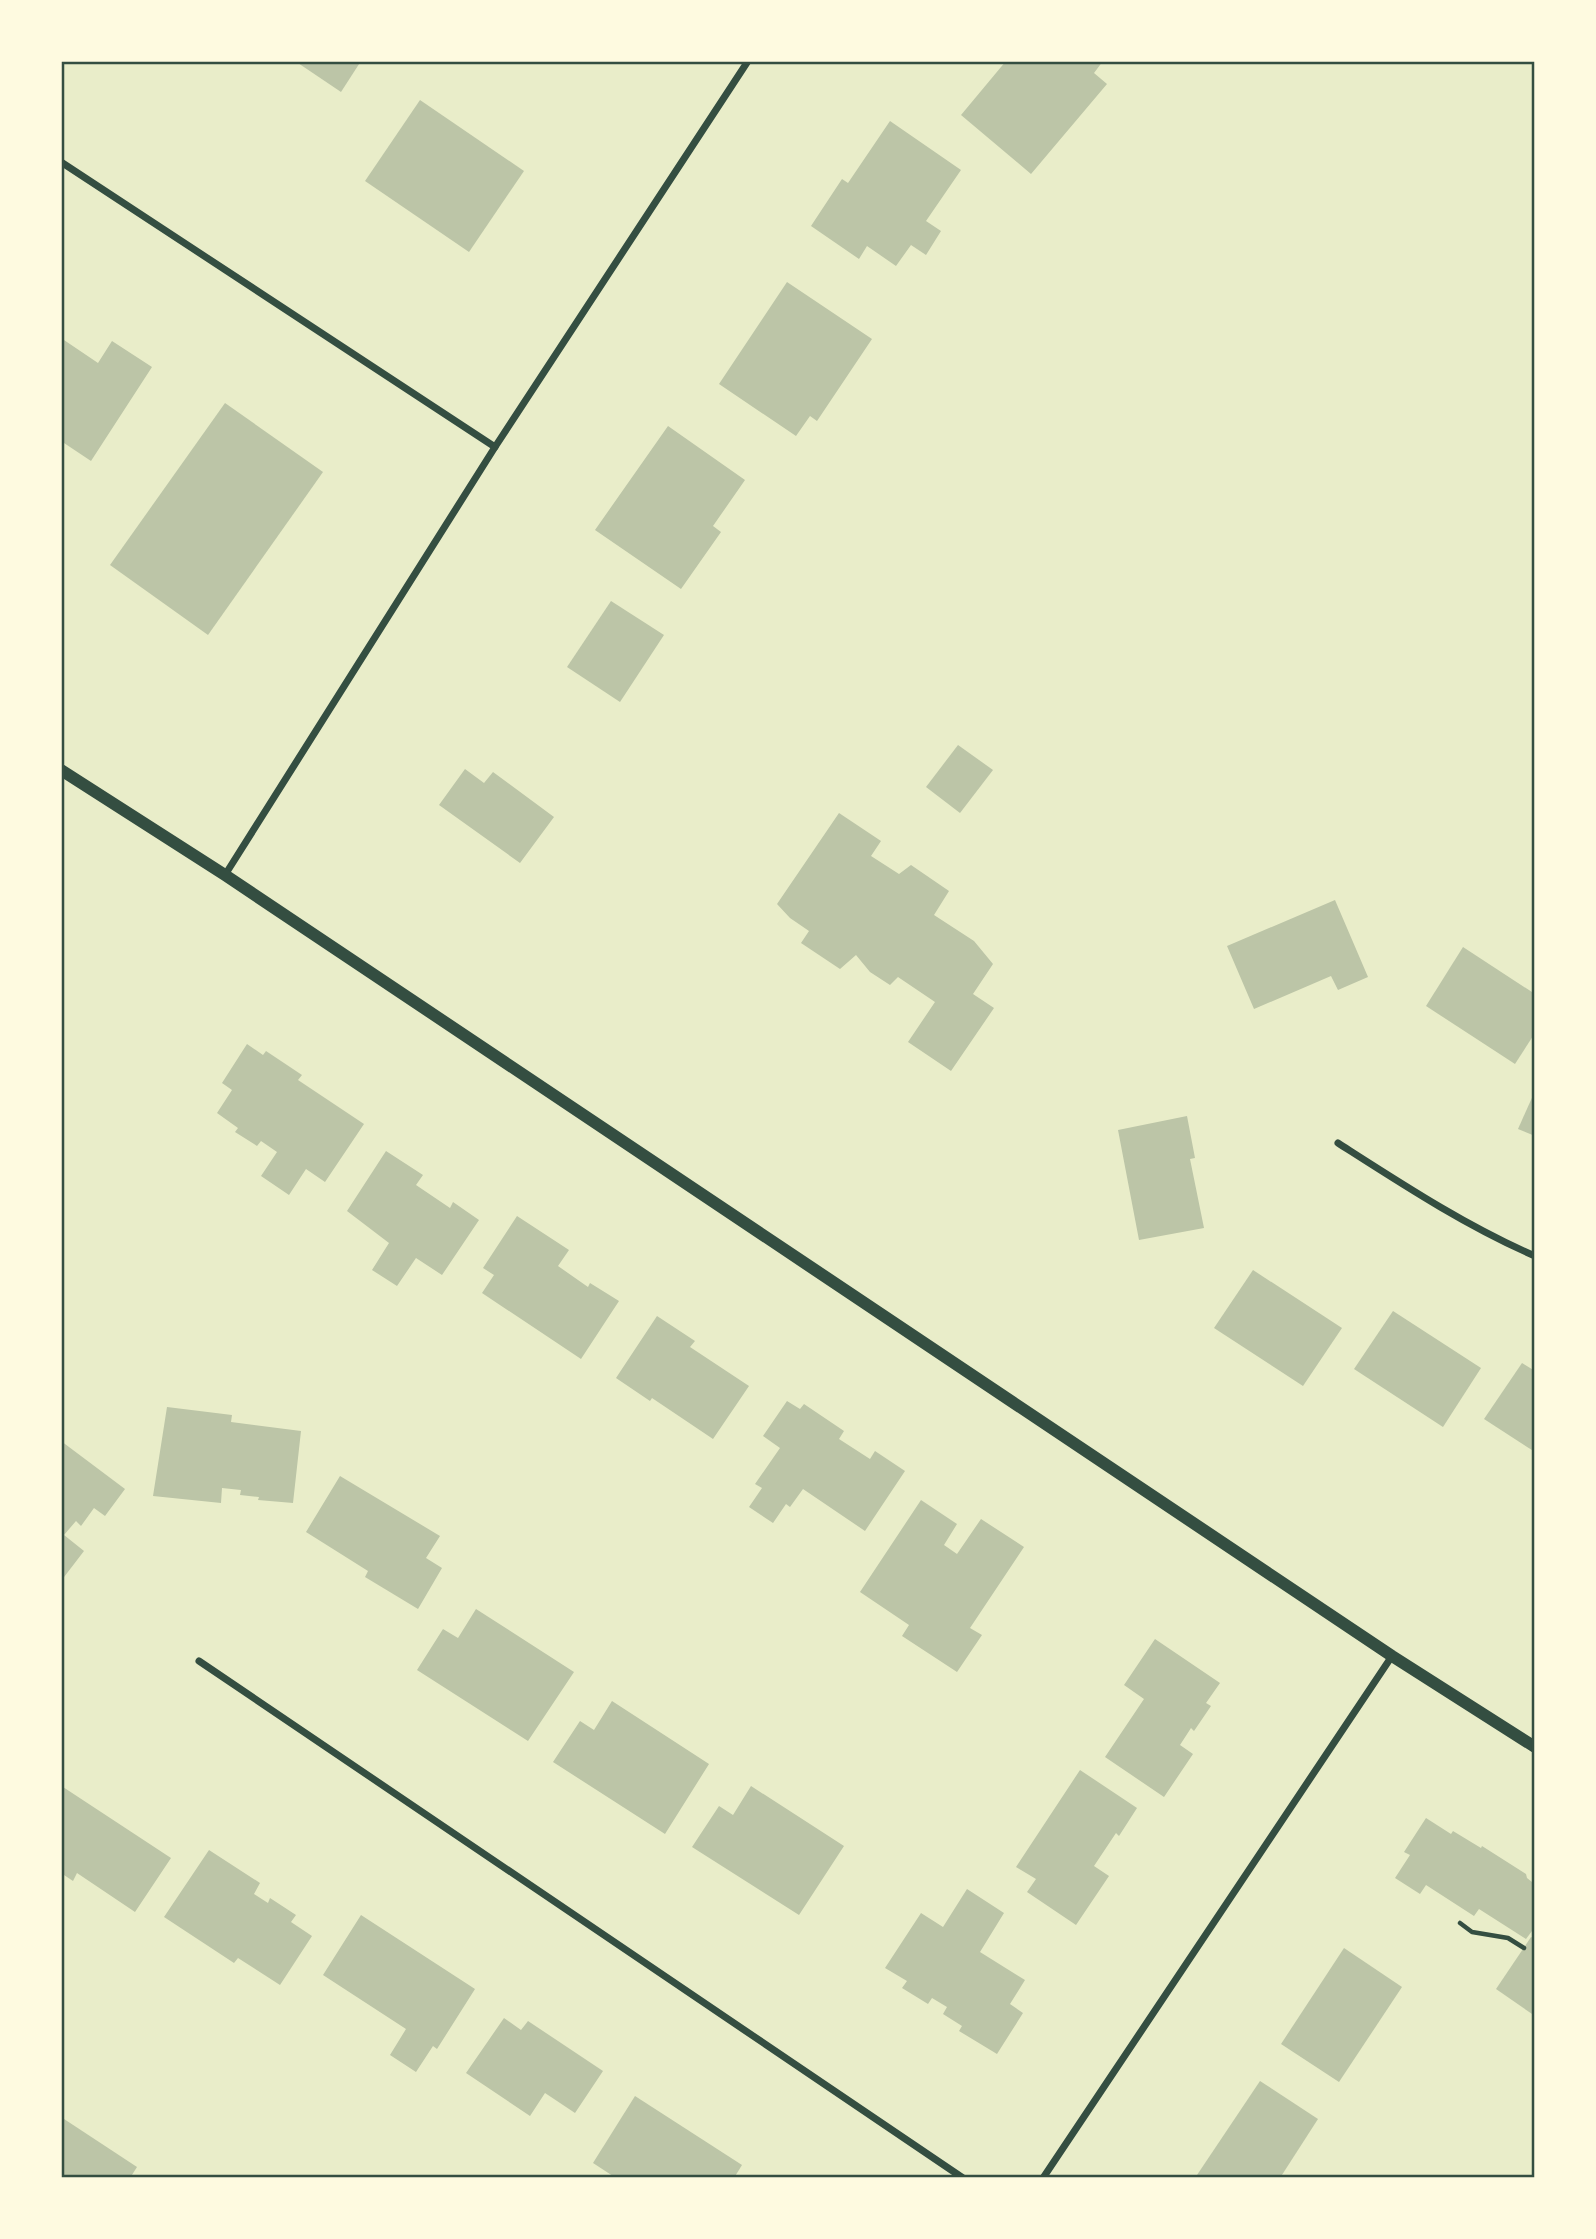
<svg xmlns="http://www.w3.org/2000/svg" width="1596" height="2239" viewBox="0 0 1596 2239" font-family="'PT Sans',sans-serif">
<rect width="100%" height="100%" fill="#e9edc9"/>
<!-- building -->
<g fill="#bcc5a7">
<polygon points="295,61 361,61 341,92"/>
<polygon points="1006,61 1103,61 1094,73 1107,84 1031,174 961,115"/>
<polygon points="420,100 524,171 469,252 365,181"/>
<polygon points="890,121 961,170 926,221 941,231 926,255 911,245 896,266 867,246 859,259 811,226 842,179 848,183"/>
<polygon points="787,282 872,339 817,421 810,416 796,436 719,384"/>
<polygon points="61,338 98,363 112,341 152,367 91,461 61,441"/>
<polygon points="225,403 323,472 208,635 110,565"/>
<polygon points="668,426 745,480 713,526 721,532 681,589 595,530"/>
<polygon points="611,601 664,635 620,702 567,667"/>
<polygon points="958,745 993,770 960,813 926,787"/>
<polygon points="465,769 484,783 493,772 554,817 520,863 439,805"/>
<polygon points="839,813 881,841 871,856 899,874 911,865 949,891 934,915 974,941 993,964 973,994 994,1008 951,1071 908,1042 935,1002 898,977 890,985 870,972 856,955 840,969 801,943 809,931 790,918 777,904"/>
<polygon points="1335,900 1368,977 1338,990 1331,976 1254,1009 1227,946"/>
<polygon points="1463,947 1535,994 1535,1033 1515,1064 1426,1006"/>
<polygon points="247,1044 263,1055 266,1051 302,1075 298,1080 364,1124 325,1182 306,1169 289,1195 261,1176 277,1152 261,1141 257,1146 235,1132 238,1128 217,1113 232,1090 222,1083"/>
<polygon points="1535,1091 1535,1136 1518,1129"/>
<polygon points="1187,1116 1195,1158 1190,1159 1204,1228 1139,1240 1118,1130"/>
<polygon points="386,1151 423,1175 416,1185 450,1208 453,1202 479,1220 442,1275 416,1258 397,1286 372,1270 389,1243 347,1211"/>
<polygon points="517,1216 569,1250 558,1266 588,1287 590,1283 619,1301 581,1359 482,1293 494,1275 483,1268"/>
<polygon points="1253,1270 1342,1328 1303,1386 1214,1328"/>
<polygon points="1393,1311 1481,1368 1443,1427 1354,1369"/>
<polygon points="657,1316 695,1341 690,1347 749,1386 713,1439 652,1398 650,1401 616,1378"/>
<polygon points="1522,1363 1535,1371 1535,1452 1484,1419"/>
<polygon points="787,1401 800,1409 804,1404 844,1431 839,1439 870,1459 875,1451 905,1471 865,1531 803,1489 790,1507 786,1504 773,1523 749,1507 762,1488 755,1484 780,1448 763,1436"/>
<polygon points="167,1407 232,1415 231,1422 301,1431 293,1503 258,1500 259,1497 240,1495 241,1490 222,1488 221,1503 153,1496"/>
<polygon points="61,1441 125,1489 105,1516 94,1508 81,1526 76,1521 64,1535 84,1551 61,1581"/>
<polygon points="340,1476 440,1536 426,1558 442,1568 418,1609 365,1577 368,1571 306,1532"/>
<polygon points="921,1500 957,1524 944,1545 957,1554 981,1519 1024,1547 970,1628 982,1635 957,1672 902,1636 909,1625 860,1592"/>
<polygon points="476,1609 574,1672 528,1741 417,1670 443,1629 458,1638"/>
<polygon points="1155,1639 1220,1683 1206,1703 1211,1706 1194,1731 1191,1728 1180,1745 1193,1754 1164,1797 1105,1757 1144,1699 1124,1685"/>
<polygon points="612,1701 709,1764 665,1834 553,1762 580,1721 594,1730"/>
<polygon points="1080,1770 1137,1808 1119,1836 1116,1833 1094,1866 1109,1876 1076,1925 1027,1892 1036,1879 1016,1867"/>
<polygon points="751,1786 844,1846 799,1915 692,1847 719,1806 733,1815"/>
<polygon points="63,1787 171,1858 135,1912 77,1873 73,1881 61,1873"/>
<polygon points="1426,1818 1451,1834 1453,1831 1481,1848 1482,1846 1526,1874 1527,1878 1532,1882 1535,1876 1535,1933 1532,1931 1526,1939 1479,1909 1474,1916 1426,1885 1420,1894 1395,1878 1410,1855 1404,1852"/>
<polygon points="209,1850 260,1883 254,1894 268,1903 270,1898 296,1915 291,1922 312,1936 280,1985 238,1958 234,1963 164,1917"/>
<polygon points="967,1889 1004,1913 980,1952 1025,1980 1010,2004 1023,2013 997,2054 959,2031 962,2026 943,2014 947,2007 932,1998 928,2004 902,1988 907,1981 885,1968 921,1913 943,1927"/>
<polygon points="361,1915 475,1989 437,2049 433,2046 416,2072 390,2055 406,2029 323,1975"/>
<polygon points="1531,1937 1535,1939 1535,2016 1496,1989"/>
<polygon points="1344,1948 1402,1987 1339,2082 1281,2044"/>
<polygon points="504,2018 521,2030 528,2021 603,2071 575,2113 545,2093 530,2116 466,2073"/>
<polygon points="1260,2081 1318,2119 1280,2178 1201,2178 1197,2175"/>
<polygon points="635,2096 742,2165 734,2178 616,2178 593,2163"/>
<polygon points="61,2117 137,2167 130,2178 61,2178"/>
</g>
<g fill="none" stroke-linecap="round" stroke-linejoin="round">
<!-- path -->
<polyline stroke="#344e41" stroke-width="4.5" points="1460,1923 1472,1932 1508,1938 1524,1948"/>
<!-- minor -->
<g stroke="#344e41" stroke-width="7">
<polyline points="61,162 495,447"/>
<polyline points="225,875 495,447 748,61"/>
<path d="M 1338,1143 C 1402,1184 1466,1226 1535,1256"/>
<polyline points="199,1661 963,2178"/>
<polyline points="1043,2178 1392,1656"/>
</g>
<!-- tertiary -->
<polyline stroke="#344e41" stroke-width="12" points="61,770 225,875 1392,1656 1535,1747"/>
</g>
<!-- border -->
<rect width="1596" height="2239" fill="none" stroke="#fefae0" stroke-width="126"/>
<rect x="63" y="63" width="1470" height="2113" fill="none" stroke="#344e41" stroke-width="2.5"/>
</svg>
